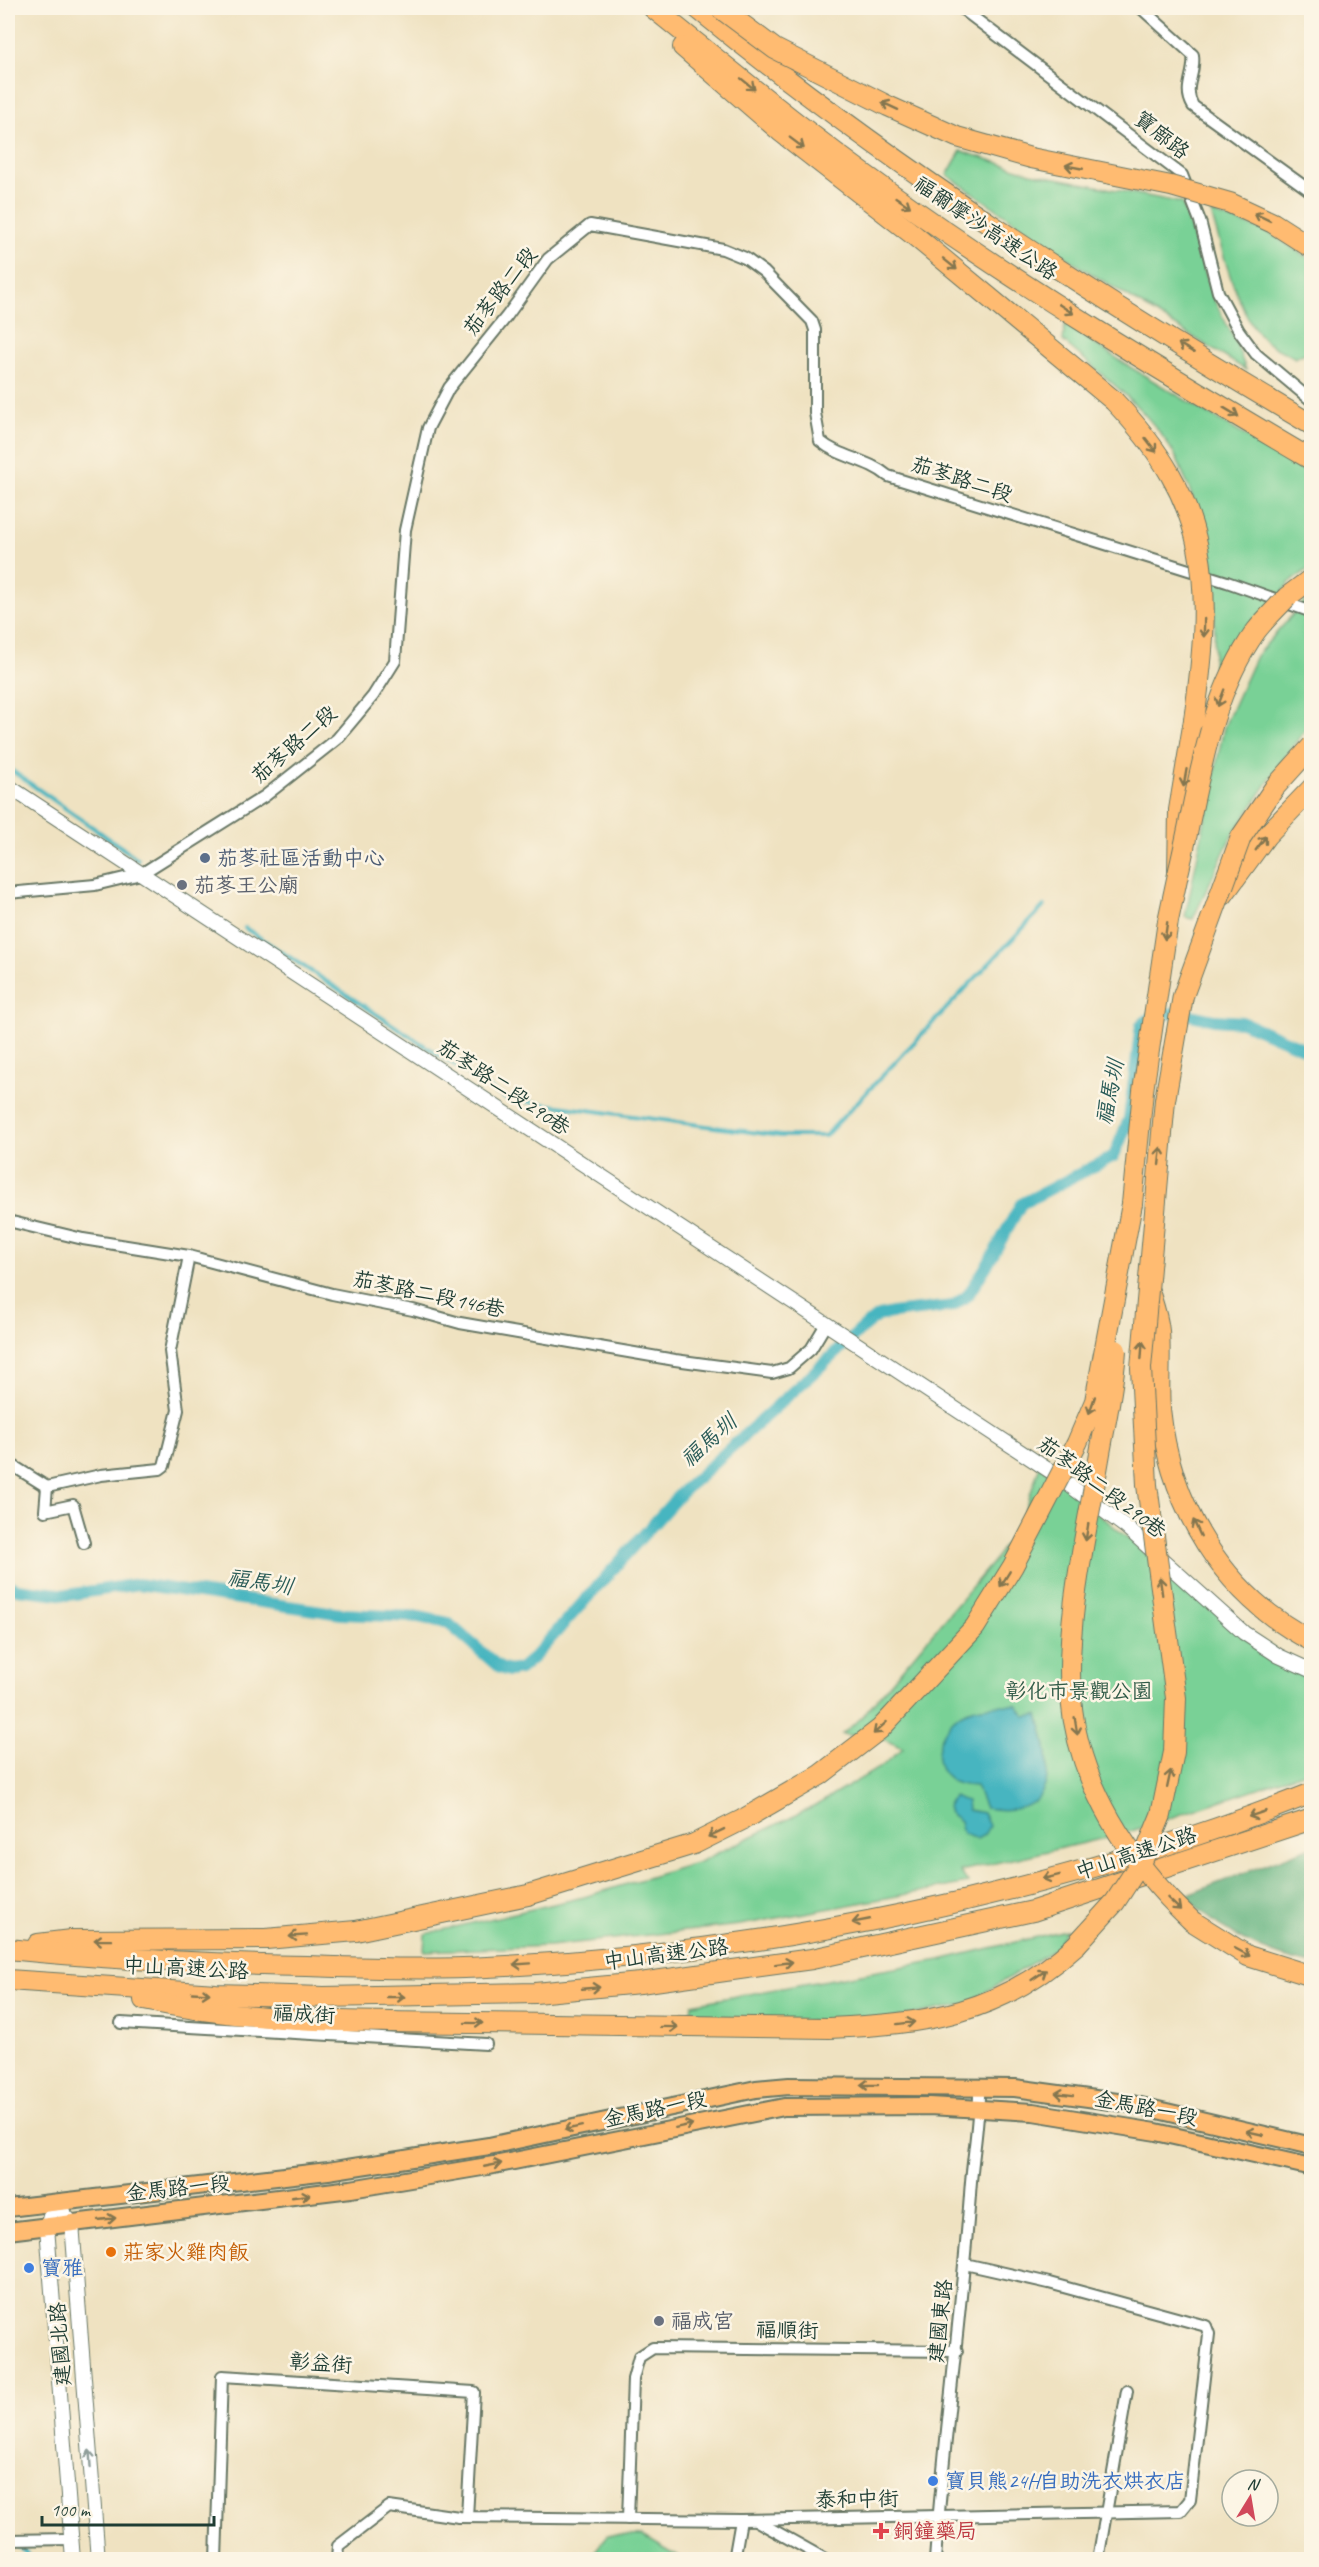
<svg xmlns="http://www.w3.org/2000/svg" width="1319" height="2567" viewBox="0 0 1319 2567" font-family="Caveat,'LXGW WenKai TC',sans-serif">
<rect width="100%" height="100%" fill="#fcf5e5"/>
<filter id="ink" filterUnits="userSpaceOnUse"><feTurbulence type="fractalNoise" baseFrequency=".0167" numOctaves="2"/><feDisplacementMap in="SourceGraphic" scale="12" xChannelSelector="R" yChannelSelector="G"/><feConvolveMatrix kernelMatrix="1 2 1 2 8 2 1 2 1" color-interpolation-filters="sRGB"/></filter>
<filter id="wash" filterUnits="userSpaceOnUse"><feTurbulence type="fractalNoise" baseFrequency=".008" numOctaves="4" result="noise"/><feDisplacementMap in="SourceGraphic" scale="24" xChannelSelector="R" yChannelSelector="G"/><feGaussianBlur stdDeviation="1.35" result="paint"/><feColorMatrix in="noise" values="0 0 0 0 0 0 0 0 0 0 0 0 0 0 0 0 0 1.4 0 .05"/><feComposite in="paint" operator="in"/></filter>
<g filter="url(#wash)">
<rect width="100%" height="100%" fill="#efe2c1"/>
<!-- green -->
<g fill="#79d196" stroke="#4c8765" stroke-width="1.5">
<polygon points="961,151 1031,173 1182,203 1215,302 1235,340 1246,370 1084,269 947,175"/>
<path d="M 1211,213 L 1267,231 L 1311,260 L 1311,350 L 1295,358 C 1285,352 1271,347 1263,339 C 1237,312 1222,249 1211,213 Z"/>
<path d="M 1065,324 L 1130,367 L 1311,475 L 1311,567 L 1289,583 L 1223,674 L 1213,665 C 1218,596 1214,546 1186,481 C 1182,472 1179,461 1173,452 C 1147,408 1102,375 1063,341 Z"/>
<polygon points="1311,594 1311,723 1289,751 1230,839 1193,919 1185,917 1224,727 1256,656"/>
<polygon points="1040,1465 1195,1594 1311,1675 1311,1770 1123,1834 960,1871 968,1883 740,1925 549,1946 424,1951 425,1934 584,1897 699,1862 815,1806 882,1766 903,1748 885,1740 842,1734 859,1720 992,1563 1021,1522"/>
<polygon points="1066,1930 1055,1949 966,2004 885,2020 689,2026 692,2004 940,1960"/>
<polygon points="608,2535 642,2536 681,2559 589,2559"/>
</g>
<!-- forest -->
<path fill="#62b37f" stroke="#40785a" stroke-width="1.5" d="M 1311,1847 L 1311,1964 C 1262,1954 1220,1932 1185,1896 Z"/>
<!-- water -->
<g fill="#46b5c0" stroke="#32797a" stroke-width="1.5">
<path d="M 1017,1705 L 1025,1716 L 1038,1715 C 1055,1768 1057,1820 985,1808 L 976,1786 C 969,1785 961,1786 954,1782 C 925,1767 940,1726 962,1713 C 979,1705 999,1705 1017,1705 Z"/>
<polygon points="953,1797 967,1801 968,1810 983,1813 989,1826 984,1835 977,1839 963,1834 960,1821 949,1813 947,1806"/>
</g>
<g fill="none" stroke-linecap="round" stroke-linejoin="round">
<!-- stream -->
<g stroke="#46b5c0" stroke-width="4">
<polyline points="8,768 138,859"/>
<polyline points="245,928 506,1099 781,1136 825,1136 1044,906"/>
<polyline points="14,2542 33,2560"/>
</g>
<!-- canal -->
<polyline stroke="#46b5c0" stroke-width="12" points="8,1585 17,1589 68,1595 138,1584 342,1614 419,1617 448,1623 500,1668 509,1671 520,1669 534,1657 682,1492 865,1326 878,1316 892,1313 953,1306 968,1295 989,1262 1021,1204 1114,1156 1129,1119 1141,1025 1157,1014 1181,1013 1214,1020 1242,1022 1312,1052"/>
</g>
</g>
<g filter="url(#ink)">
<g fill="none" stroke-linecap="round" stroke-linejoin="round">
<!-- minor casing -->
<g stroke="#687765" stroke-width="14">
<g id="minor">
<polyline points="961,8 1182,175 1200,221 1218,292 1239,331 1256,354 1312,401"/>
<path d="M 1141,8 L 1193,55 C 1196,75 1182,87 1193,106 L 1312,192"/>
<path d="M 8,893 L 95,885 L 141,874 L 265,796 L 337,739 L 373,696 L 395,661 L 405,530 L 428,428 L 449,388 L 507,316 L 548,259 L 590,225 L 723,249 L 745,258 L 764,272 L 812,321 L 815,330 L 815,413 L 820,441 C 840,458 868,459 888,476 L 1227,582 L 1312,612"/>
<polyline points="8,1221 83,1239 189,1256 332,1294 413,1310 460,1323 675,1360 772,1373 789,1368 811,1349 826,1324"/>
<polyline points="8,1466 15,1467 47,1487 45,1511 73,1505 84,1543"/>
<polyline points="47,1487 101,1475 160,1469 164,1466 178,1410 170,1351 189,1256"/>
<polyline points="121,2023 486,2044"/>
<polyline points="628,2519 633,2379 639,2357 653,2348 957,2351"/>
<polyline points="757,2521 827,2560"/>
<polyline points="8,2540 72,2539"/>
<polyline points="216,2560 222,2376 474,2392 467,2517"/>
<polyline points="337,2560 338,2546 389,2507 459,2517 741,2520 1181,2511 1190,2500 1209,2334 1206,2326 1049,2283 965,2264"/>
<polyline points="734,2560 741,2520"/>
<path d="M 935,2560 C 944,2438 961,2317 970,2195 C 972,2158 980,2122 979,2086"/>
<polyline points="1098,2560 1127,2391"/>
</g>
</g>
<!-- tertiary casing -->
<g stroke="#687765" stroke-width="16">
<g id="tertiary">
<polyline points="8,786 1053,1473 1126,1527 1244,1633 1279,1656 1312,1671"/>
<polyline points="54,2202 72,2223 98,2560"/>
<polyline points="54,2202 47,2227 73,2560"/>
</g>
</g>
<!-- primary casing -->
<g stroke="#687765" stroke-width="20">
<g id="primary">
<polyline points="8,2208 328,2171 489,2146 756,2089 789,2086 1015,2088 1132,2104 1312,2146"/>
<polyline points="8,2231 351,2189 494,2165 784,2107 929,2106 1033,2112 1156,2132 1312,2167"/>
</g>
</g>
<!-- motorway casing -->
<g stroke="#687765" stroke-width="22">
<g id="motorway">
<path d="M 653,8 C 728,68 803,131 882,187 C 1019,286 1166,374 1312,460"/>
<path d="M 697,8 C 889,165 1098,299 1312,425"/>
<polyline points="683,47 780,131 915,236 1113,400"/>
<polyline points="1287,597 1312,578"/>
<polyline points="1223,895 1266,836 1312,788"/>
<polyline points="1132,1204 1143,1091 1168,921 1178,874 1179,810 1194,720"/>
<path d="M 1149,1291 C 1153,1304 1158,1318 1159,1331 C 1161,1357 1158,1383 1160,1409 C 1170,1505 1223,1596 1312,1641"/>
<polyline points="1192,1921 1248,1956 1312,1976"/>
<polyline points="38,1944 71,1940 266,1939 356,1931"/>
<path d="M 8,1949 C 107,1959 207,1964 307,1966 C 367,1968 427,1970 487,1967 C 763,1954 1054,1895 1312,1793"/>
<polyline points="8,1980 216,1994 324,1997 535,1993 640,1983 812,1959 1033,1911 1312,1819"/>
<path d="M 144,2000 C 253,2023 364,2022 475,2023 C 593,2025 711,2027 829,2028 C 927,2024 1001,2014 1076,1945"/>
</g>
</g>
<!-- minor -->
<use href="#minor" stroke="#fff" stroke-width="10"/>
<!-- tertiary -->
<use href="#tertiary" stroke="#fff" stroke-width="14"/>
<!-- primary -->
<use href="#primary" stroke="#ffbb71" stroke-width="16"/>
<!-- motorway -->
<use href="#motorway" stroke="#ffbb71" stroke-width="20"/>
<!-- motorway-bridge casing -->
<g stroke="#687765" stroke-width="22" stroke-linecap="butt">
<g id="motorway-bridge">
<polyline points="720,8 775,49 888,106 957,137 1031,158 1171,186 1230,203 1273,223 1312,248"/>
<path d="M 1113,400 C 1213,504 1213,585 1194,720"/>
<path d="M 1178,874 C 1198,792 1206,702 1256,631 C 1265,619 1277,608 1287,597"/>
<path d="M 1116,1350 C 1114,1384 1106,1419 1100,1453 C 1087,1531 1065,1618 1071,1698 C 1078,1785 1130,1863 1192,1921"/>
<polyline points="356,1931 528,1895 694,1844 742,1820 820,1775 880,1729 975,1627 1013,1566 1077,1443 1095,1401 1132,1204"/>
<polyline points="1076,1945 1115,1902 1143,1859 1161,1815 1174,1752 1176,1698 1147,1485 1141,1368 1165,1100 1183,996 1241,837 1275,787 1312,746"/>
</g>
</g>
<!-- motorway-bridge -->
<use href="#motorway-bridge" stroke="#ffbb71" stroke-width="20"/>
</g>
<!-- one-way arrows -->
<defs><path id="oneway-shaft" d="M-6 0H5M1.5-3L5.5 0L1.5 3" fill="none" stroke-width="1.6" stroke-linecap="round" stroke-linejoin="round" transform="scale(1.5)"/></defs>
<g stroke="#84764f">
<use href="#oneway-shaft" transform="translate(748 84) rotate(39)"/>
<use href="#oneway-shaft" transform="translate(890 106) rotate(-155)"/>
<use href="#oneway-shaft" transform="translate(797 143) rotate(37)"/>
<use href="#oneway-shaft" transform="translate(1074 167) rotate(-169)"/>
<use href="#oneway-shaft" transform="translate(903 202) rotate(34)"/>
<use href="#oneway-shaft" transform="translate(1262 217) rotate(-154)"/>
<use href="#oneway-shaft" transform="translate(950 264) rotate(39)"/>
<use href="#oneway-shaft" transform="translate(1066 309) rotate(33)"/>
<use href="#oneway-shaft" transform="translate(1186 348) rotate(-149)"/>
<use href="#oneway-shaft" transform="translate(1231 412) rotate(31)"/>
<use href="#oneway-shaft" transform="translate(1151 445) rotate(52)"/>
<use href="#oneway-shaft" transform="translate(1204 628) rotate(91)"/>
<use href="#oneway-shaft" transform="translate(1221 698) rotate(111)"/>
<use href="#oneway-shaft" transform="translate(1185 778) rotate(100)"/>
<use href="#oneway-shaft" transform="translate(1261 843) rotate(-54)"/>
<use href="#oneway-shaft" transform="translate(1166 931) rotate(98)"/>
<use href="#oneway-shaft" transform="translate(1160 1156) rotate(-84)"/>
<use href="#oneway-shaft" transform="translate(1142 1350) rotate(-86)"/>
<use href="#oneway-shaft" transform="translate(1092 1405) rotate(109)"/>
<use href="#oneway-shaft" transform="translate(1197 1528) rotate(-115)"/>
<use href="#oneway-shaft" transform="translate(1087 1532) rotate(99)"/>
<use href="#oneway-shaft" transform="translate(1005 1579) rotate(122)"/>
<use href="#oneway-shaft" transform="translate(1161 1586) rotate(-98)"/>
<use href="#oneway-shaft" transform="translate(1076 1726) rotate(81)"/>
<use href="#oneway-shaft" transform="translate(880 1728) rotate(138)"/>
<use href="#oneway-shaft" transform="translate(1169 1779) rotate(-78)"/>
<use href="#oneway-shaft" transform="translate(1257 1814) rotate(161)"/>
<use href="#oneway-shaft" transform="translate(716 1833) rotate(154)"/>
<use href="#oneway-shaft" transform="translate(1051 1877) rotate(166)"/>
<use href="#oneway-shaft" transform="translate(1174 1904) rotate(43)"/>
<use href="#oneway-shaft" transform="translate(861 1921) rotate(169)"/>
<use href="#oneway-shaft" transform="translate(298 1936) rotate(176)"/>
<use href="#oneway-shaft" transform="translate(103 1940) rotate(-179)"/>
<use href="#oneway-shaft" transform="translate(1242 1952) rotate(28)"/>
<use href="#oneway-shaft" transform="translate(784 1963) rotate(-8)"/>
<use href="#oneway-shaft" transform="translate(522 1964) rotate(176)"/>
<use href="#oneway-shaft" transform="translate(1039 1975) rotate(-34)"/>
<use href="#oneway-shaft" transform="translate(591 1988) rotate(-5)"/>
<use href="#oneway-shaft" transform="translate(201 1993) rotate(3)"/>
<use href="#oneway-shaft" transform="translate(396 1997)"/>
<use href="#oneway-shaft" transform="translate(474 2023) rotate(1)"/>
<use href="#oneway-shaft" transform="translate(906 2023) rotate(-7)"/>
<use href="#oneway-shaft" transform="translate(669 2027) rotate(1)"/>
<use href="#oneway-shaft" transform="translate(869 2085) rotate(-180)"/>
<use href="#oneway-shaft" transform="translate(1064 2094) rotate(-173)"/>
<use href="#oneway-shaft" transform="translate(684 2126) rotate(-12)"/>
<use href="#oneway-shaft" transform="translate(573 2128) rotate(168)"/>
<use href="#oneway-shaft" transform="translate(1255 2133) rotate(-167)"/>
<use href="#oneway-shaft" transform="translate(493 2165) rotate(-11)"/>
<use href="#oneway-shaft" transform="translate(301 2196) rotate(-8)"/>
<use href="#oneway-shaft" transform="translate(107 2219) rotate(-6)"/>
</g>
<use stroke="#8f9e9a" href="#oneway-shaft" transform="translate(90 2459) rotate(-94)"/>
</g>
<!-- markers -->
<circle fill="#5c6f8a" stroke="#fcf5e5" stroke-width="2" cx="205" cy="858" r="6"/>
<g fill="#6b7280" stroke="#fcf5e5" stroke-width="2">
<circle cx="182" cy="885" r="6"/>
<circle cx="659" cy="2321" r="6"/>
</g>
<circle fill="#e8710a" stroke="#fcf5e5" stroke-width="2" cx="111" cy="2252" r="6"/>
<g fill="#3f7fe0" stroke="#fcf5e5" stroke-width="2">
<circle cx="29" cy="2268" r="6"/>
<circle cx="933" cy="2481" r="6"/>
</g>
<path fill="#e0444e" stroke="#fcf5e5" stroke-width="2" d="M878 2522h6v6h6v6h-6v6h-6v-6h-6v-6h6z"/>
<g text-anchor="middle" stroke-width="5" stroke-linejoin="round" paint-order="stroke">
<!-- street labels -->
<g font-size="21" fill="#1f3d34" stroke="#fcf5e5">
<text transform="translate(1162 135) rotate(38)" y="7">寶廍路</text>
<text transform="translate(986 228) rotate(34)" y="7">福爾摩沙高速公路</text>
<text transform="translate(500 291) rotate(-52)" y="7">茄苳路二段</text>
<text transform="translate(962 479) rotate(18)" y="7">茄苳路二段</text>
<text transform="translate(294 744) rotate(-41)" y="7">茄苳路二段</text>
<text transform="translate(504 1087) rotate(34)" y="7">茄苳路二段290巷</text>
<text transform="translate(429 1294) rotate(12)" y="7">茄苳路二段146巷</text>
<text transform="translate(1102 1487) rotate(37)" y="7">茄苳路二段290巷</text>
<text transform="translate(1136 1853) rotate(-18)" y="7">中山高速公路</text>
<text transform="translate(666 1954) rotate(-7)" y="7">中山高速公路</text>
<text transform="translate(186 1968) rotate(3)" y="7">中山高速公路</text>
<text transform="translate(304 2014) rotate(3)" y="7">福成街</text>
<text transform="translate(1146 2108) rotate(11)" y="7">金馬路一段</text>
<text transform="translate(655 2109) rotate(-12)" y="7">金馬路一段</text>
<text transform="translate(178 2188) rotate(-6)" y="7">金馬路一段</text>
<text transform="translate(940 2321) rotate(-84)" y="7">建國東路</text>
<text transform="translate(787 2330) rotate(1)" y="7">福順街</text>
<text transform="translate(60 2344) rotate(-94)" y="7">建國北路</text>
<text transform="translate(321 2363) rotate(4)" y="7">彰益街</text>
<text transform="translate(857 2499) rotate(-1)" y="7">泰和中街</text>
</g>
<!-- service labels -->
<g font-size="21" fill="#4e5e75" stroke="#fcf5e5" text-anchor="start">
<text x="217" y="865">茄苳社區活動中心</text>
</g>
<!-- worship labels -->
<g font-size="21" fill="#5b616d" stroke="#fcf5e5" text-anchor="start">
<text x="194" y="892">茄苳王公廟</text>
<text x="671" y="2328">福成宮</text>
</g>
<!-- park labels -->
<g font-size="21" fill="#315b48" stroke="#fcf5e5">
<text x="1079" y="1698">彰化市景觀公園</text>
</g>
<!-- food labels -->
<g font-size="21" fill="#c56008" stroke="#fcf5e5" text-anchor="start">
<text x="123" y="2259">莊家火雞肉飯</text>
</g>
<!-- shop labels -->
<g font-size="21" fill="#366cbe" stroke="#fcf5e5" text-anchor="start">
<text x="41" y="2275">寶雅</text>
<text x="945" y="2488">寶貝熊24H自助洗衣烘衣店</text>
</g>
<!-- health labels -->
<g font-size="21" fill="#be3a42" stroke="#fcf5e5" text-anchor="start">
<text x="893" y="2538">銅鐘藥局</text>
</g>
<!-- water labels -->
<g font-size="22" font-style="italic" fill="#295b57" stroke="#fcf5e5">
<text transform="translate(1109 1092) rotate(-79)" y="8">福馬圳</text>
<text transform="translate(708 1440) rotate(-42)" y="8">福馬圳</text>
<text transform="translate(260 1581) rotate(9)" y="8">福馬圳</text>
</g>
</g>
<!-- margin -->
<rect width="1319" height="2567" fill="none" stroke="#fcf5e5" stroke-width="30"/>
<!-- north arrow -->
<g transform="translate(1250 2498) rotate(11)"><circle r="28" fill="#fcf5e5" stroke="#a4ab9e" stroke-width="1.5"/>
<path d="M0-4.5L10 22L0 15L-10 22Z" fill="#d1495b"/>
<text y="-9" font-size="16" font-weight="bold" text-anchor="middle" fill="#1f3d34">N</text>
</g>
<!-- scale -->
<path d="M42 2516v9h172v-9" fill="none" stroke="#1f3d34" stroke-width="3"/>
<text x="51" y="2516" font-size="18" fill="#1f3d34" stroke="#fcf5e5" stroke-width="4.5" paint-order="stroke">100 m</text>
</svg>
